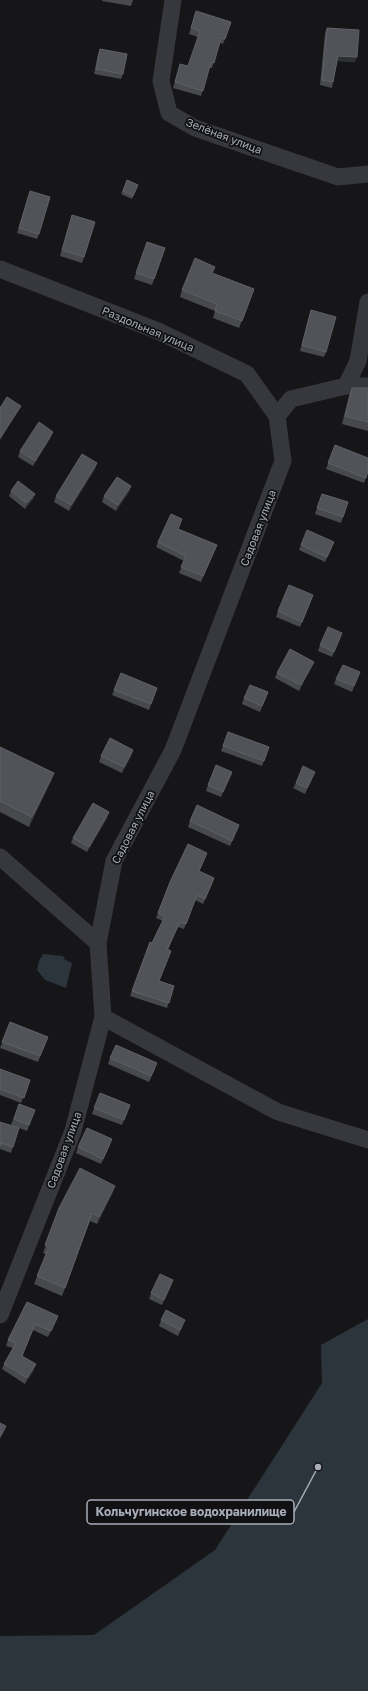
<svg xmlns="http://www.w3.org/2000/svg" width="368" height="1691" viewBox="0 0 368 1691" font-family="'Golos Text',sans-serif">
<rect width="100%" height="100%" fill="#161618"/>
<!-- water -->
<g fill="#2c353c">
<polygon points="43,954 63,956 65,960 72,963 66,988 45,980 37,970 39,961"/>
<polygon points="368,1319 368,1691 0,1691 0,1636 94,1635 215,1550 322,1383 321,1345"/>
</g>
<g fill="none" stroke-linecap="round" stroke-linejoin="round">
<!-- minor -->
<g stroke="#37383d" stroke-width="17">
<polyline points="173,0 161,81 169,113 195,128 338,177 368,174"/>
<polyline points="0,269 158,331 247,374 277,416 283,461 173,750 114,861 98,943 103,1017 73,1131 0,1315"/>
<polyline points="346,386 358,361 368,302"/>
<polyline points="277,416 291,399 346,386 368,386"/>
<polyline points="0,857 98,943"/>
<polyline points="103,1017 278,1112 368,1140"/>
</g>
</g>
<!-- wall -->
<g fill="#47494d">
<polygon points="102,0 133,0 131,6 102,1"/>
<polygon points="196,11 225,39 223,44 220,43 212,68 209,68 201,96 173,88 180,64 188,66 198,37 189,34"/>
<polygon points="327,28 355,62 337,61 333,82 332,88 320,85 325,33"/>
<polygon points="100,49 123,74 121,79 94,74 98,54"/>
<polygon points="127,180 138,185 132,199 121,194"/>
<polygon points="28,197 39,234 37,239 17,233"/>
<polygon points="72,215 84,257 82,263 60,256"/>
<polygon points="147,242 165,248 152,285 134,279"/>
<polygon points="213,273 254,289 239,328 213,318 215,311 180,297 182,290"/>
<polygon points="311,310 326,352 324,357 300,351"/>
<polygon points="352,388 368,388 368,431 342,424 349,396"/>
<polygon points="51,437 33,466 18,457 20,451"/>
<polygon points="335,445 368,472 364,483 326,469"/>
<polygon points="97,463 95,469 69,511 54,502 56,496"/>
<polygon points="131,486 129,492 116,511 102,502 104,496"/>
<polygon points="11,491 35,494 33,499 25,509 9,496"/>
<polygon points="322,494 348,502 341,523 315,514"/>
<polygon points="180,525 178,529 217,545 201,582 179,573 184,561 156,547 158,542"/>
<polygon points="301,545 332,547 325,562 299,550"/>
<polygon points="311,601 300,627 276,617 278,611"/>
<polygon points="342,633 332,657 318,651 320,645"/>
<polygon points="311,667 299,691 275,678 277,673"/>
<polygon points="360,672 352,692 334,684 336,679"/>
<polygon points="121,673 157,688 149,710 112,695"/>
<polygon points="268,692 260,712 242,704 244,698"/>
<polygon points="228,732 269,747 262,766 221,751"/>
<polygon points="0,747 54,773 50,783 29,827 0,812"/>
<polygon points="133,750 131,756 122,773 99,762 101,756"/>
<polygon points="232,772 221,797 206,791 208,785"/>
<polygon points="313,777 305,794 293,788 296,783"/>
<polygon points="109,812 107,818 87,852 71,843 73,838"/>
<polygon points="190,821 239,825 230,846 188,827"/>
<polygon points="205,858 199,871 214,878 212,884 203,904 195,900 184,929 178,927 168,950 159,981 174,986 167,1008 130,996 150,942 152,943 163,921 156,918 170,882"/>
<polygon points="10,1022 48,1037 38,1062 0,1048"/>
<polygon points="110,1058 155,1069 149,1082 108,1064"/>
<polygon points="0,1069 30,1080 21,1103 0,1095"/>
<polygon points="100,1093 130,1105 122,1125 92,1114"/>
<polygon points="19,1104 35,1110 27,1131 11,1125"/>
<polygon points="0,1122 19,1128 11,1153 0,1149"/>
<polygon points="110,1145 101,1164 76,1153 78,1147"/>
<polygon points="115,1186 112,1194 97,1224 90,1221 62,1296 34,1284 46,1254 43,1253 59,1208"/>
<polygon points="173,1280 162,1305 149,1299 151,1293"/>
<polygon points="27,1302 55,1322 48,1337 33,1330 22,1356 34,1370 25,1384 2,1369 4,1364 13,1348 6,1346 8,1340"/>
<polygon points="161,1320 183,1325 178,1336 159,1326"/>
</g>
<!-- shaded-wall -->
<g fill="#2f3033">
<polygon points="338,56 357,57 355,62 336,61"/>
<polygon points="21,406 0,441 0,438"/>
<polygon points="53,432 51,437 33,466 35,461"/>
<polygon points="97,463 95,469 69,511 71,505"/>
<polygon points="131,486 129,492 116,511 118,505"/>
<polygon points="35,494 33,499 25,509 27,503"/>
<polygon points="314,662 311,667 299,691 301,685"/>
<polygon points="133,750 131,756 122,773 124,767"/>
<polygon points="54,773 50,783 29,827 32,817"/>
<polygon points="109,812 107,818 87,852 89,847"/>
<polygon points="214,878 212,884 203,904 205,899"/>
<polygon points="115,1186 112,1194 97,1224 99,1217"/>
<polygon points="173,1280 171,1286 162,1305 164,1300"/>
<polygon points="36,1364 34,1370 25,1384 27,1378"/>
<polygon points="6,1426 4,1432 0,1439 0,1437"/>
</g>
<!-- building -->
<g fill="#525359" stroke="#5f6168">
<polygon points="196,11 231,22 225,39 221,38 214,63 211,62 203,91 175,82 180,64 188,66 200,31 191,28"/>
<polygon points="327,28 359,30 357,57 338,56 333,82 322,80"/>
<polygon points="100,49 127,54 123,74 96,69"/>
<polygon points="127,180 138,185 133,196 123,191"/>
<polygon points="30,191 50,197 39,234 19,228"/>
<polygon points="72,215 95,222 84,257 62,250"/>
<polygon points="147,242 165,248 154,279 136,273"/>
<polygon points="195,258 215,267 212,273 254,289 242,321 215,311 217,304 182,290"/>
<polygon points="311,310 336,317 326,352 302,345"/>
<polygon points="352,388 368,388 368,422 345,416"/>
<polygon points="7,397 21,406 0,438 0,408"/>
<polygon points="39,422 53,432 35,461 20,451"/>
<polygon points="335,445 368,458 368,471 366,478 328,463"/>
<polygon points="82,454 97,463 71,505 56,496"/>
<polygon points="117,477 131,486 118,505 104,496"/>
<polygon points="18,481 35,494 27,503 11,491"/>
<polygon points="322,494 348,502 343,517 317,508"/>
<polygon points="171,514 182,519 178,529 217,545 203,576 181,567 186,556 158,542"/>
<polygon points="307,530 334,542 327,557 301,545"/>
<polygon points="289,585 313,595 302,622 278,611"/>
<polygon points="328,627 342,633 334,652 320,645"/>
<polygon points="290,649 314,662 301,685 277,673"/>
<polygon points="343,665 360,672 354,686 336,679"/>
<polygon points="121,673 157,688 151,704 114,690"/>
<polygon points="250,685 268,692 262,706 244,698"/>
<polygon points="228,732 269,747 264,761 223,746"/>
<polygon points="110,738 133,750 124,767 101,756"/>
<polygon points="0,747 54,773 32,817 0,801"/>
<polygon points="216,765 232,772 223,792 208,785"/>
<polygon points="303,766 315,772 307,788 296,783"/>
<polygon points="93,803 109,812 89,847 73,838"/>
<polygon points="197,805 239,825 232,841 190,821"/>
<polygon points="188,844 207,853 199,871 214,878 205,899 197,895 186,924 180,922 167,949 171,951 159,981 174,986 169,1003 132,991 150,942 152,943 165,916 158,913 170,882"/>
<polygon points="10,1022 48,1037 40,1056 2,1042"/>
<polygon points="116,1045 157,1063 151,1076 110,1058"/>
<polygon points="0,1069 30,1080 24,1098 0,1089"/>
<polygon points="100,1093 130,1105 124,1120 94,1108"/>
<polygon points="19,1104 35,1110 29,1125 14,1119"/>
<polygon points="0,1122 19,1128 13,1147 1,1143 0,1146"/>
<polygon points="87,1128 112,1139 103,1159 78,1147"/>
<polygon points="80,1168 115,1186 99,1217 92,1213 65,1288 37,1276 49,1247 45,1245 59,1208"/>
<polygon points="160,1274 173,1280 164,1300 151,1293"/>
<polygon points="27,1302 58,1316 51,1331 35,1324 22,1356 36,1364 27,1378 4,1364 16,1343 8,1340"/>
<polygon points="166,1310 185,1320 180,1330 161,1320"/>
<polygon points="0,1423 6,1426 0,1437"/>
</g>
<g text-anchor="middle" stroke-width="3.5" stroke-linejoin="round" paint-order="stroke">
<!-- street labels -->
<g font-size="11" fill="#a8adb8" stroke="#111113">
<text transform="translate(224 136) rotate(21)" y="4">Зелёная улица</text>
<text transform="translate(148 329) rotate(23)" y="4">Раздольная улица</text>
<text transform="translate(258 528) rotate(-69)" y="4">Садовая улица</text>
<text transform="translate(133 827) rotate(-63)" y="4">Садовая улица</text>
<text transform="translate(64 1150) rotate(-70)" y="4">Садовая улица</text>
</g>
</g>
<!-- callouts -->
<path fill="none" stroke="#a8adb8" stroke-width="1.5" d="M318 1467L294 1512"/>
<circle fill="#a8adb8" stroke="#111113" stroke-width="1.5" cx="318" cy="1467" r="4"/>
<rect fill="#111113" stroke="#a8adb8" stroke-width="1.5" x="87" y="1500" width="207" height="24" rx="4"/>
<g font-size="12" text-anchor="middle" font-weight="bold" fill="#a8adb8">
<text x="191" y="1516">Кольчугинское водохранилище</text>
</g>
</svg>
